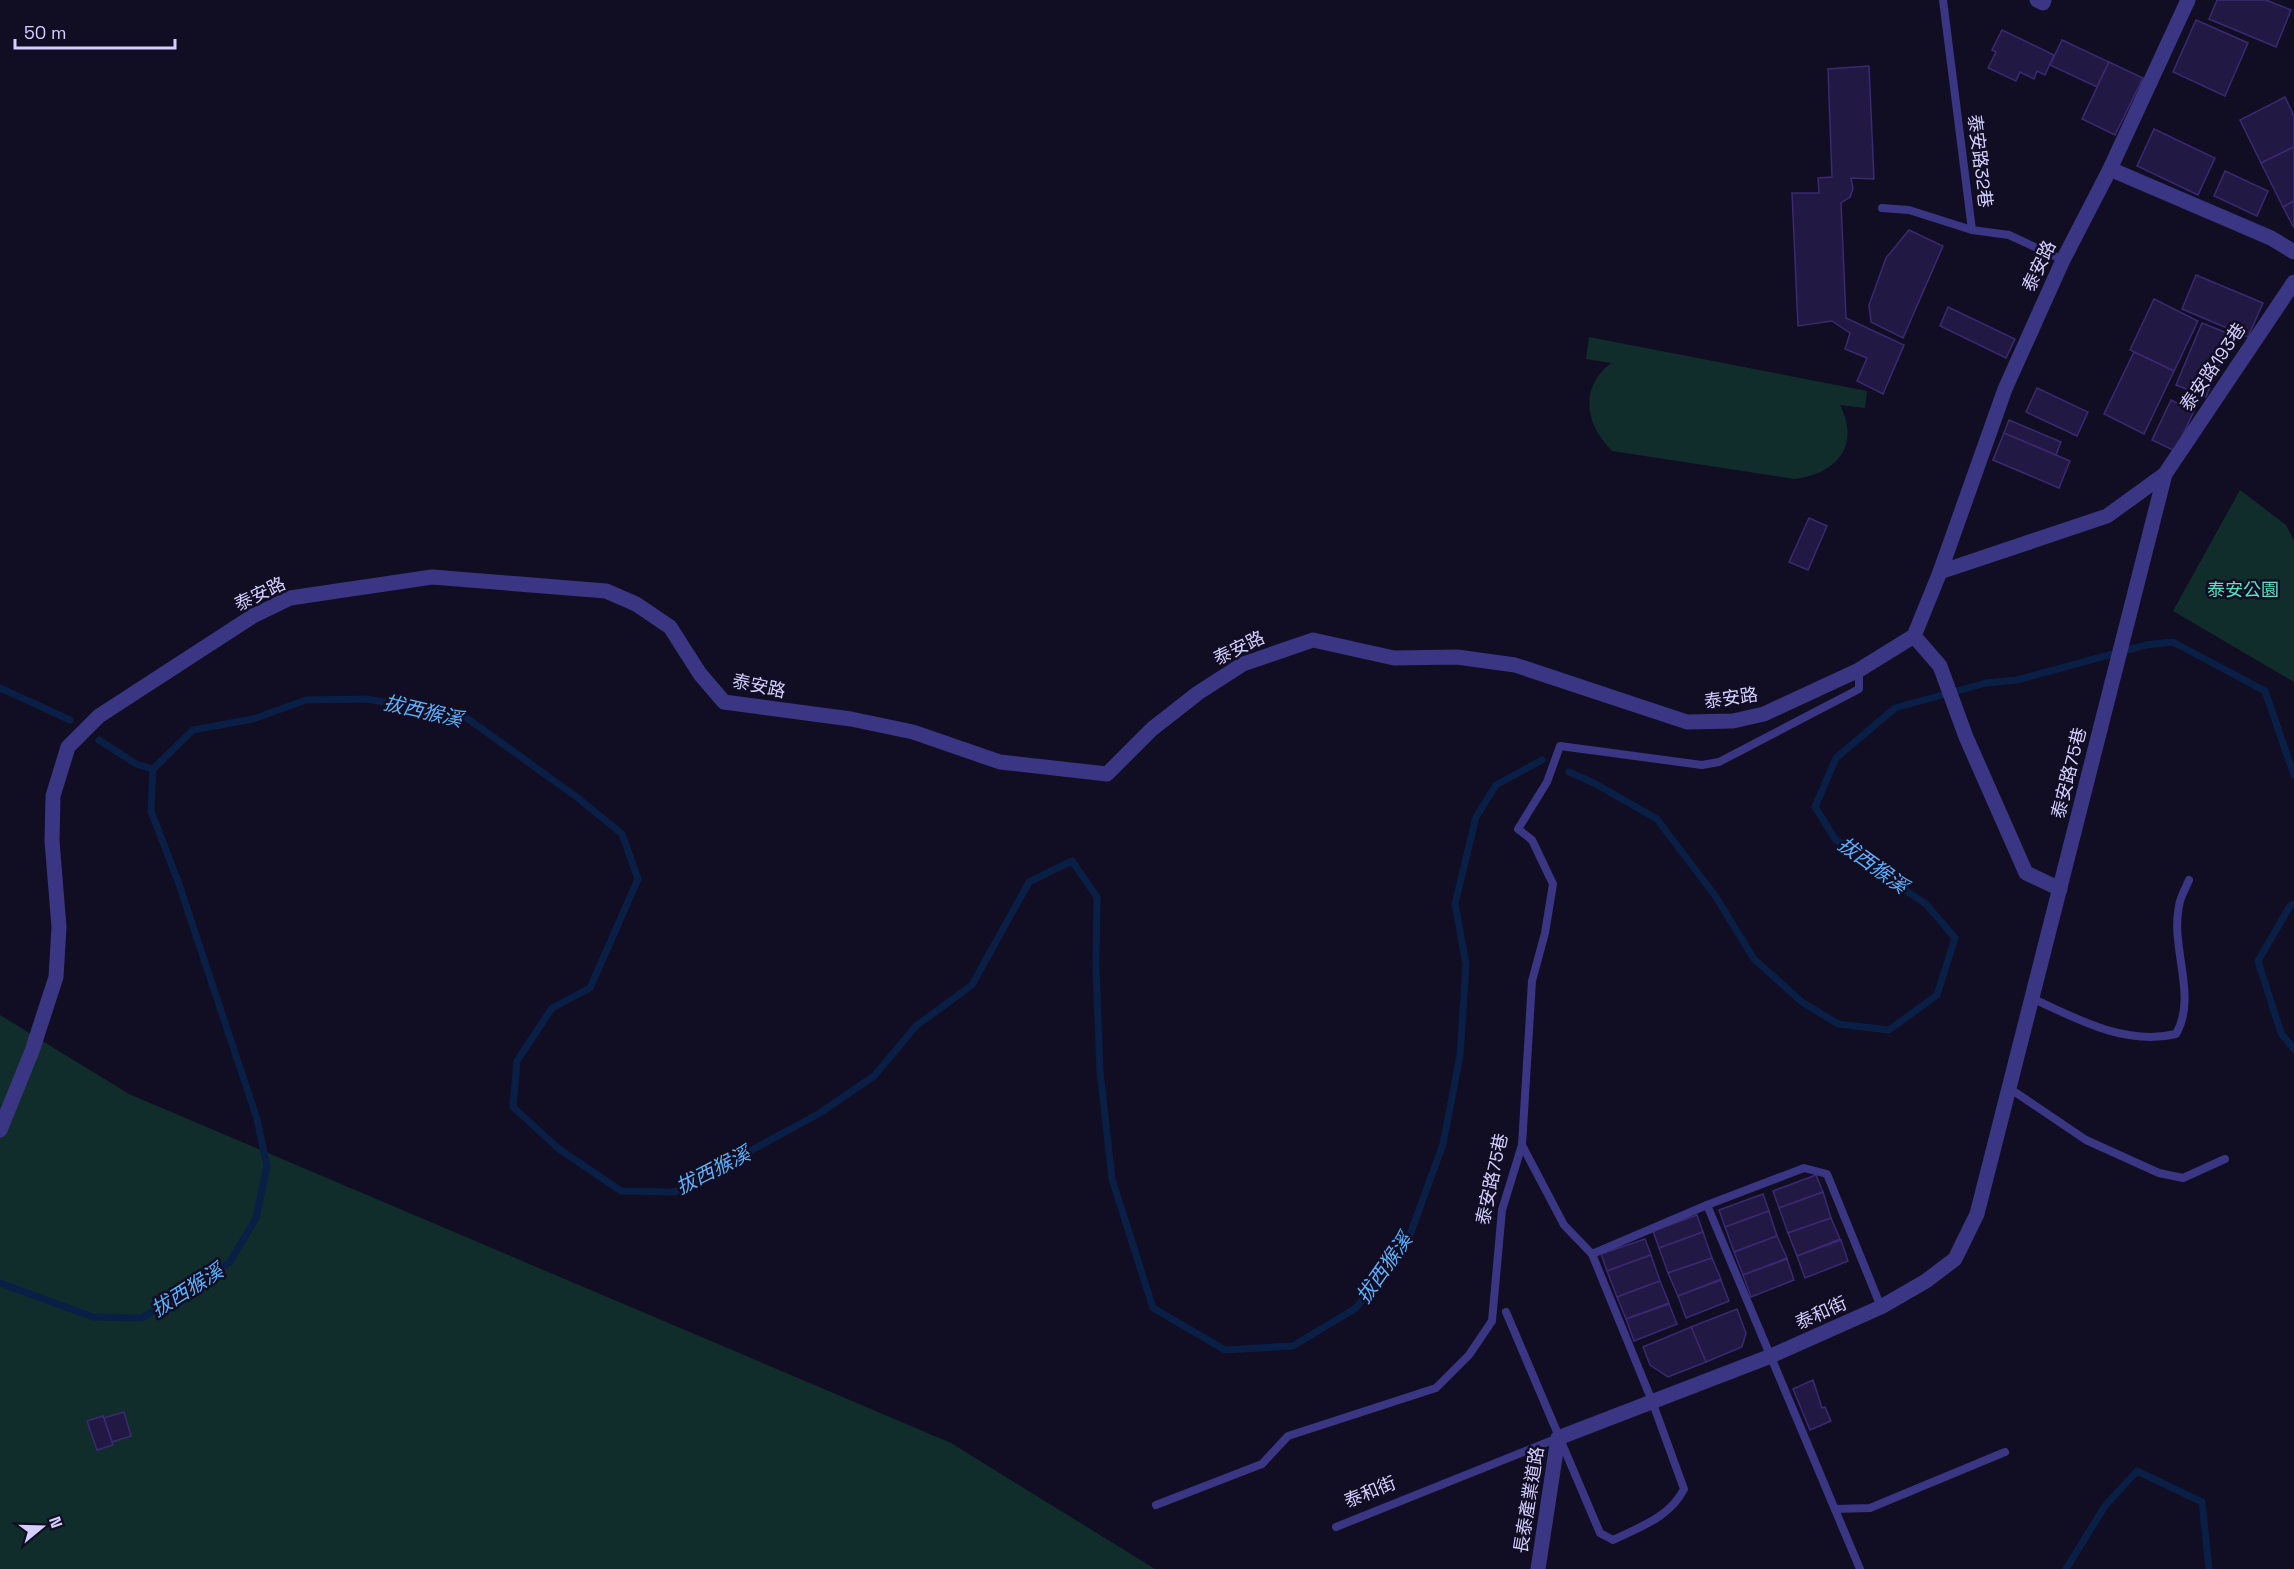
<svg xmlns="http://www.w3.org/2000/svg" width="2294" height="1569" viewBox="0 0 2294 1569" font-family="'Space Grotesk','Noto Sans TC',sans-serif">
<rect width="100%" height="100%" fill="#110d23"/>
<!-- green -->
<g fill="#102d2c">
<path d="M 1589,337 L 1867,391 L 1865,408 L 1840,405 C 1861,446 1836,474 1794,479 L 1612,451 C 1585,424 1579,388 1611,363 L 1586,359 Z"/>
<polygon points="2240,490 2286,525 2294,541 2294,682 2173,611"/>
<polygon points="0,1015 129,1094 951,1443 1155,1569 0,1569"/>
</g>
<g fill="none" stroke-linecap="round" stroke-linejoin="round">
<!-- stream -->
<g stroke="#0a1f45" stroke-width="7">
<polyline points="0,688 70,720"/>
<polyline points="99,740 136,764 153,769"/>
<polyline points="1569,772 1594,783 1657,819 1716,897 1754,959 1802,1002 1838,1024 1889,1030 1937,995 1955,938 1926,904 1894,883 1857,852 1836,840 1815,807 1836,758 1895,708 1986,683 2017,680 2146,645 2173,642 2265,691 2294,775"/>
<polyline points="2294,904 2290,906 2258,961 2281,1033 2294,1049"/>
<polyline points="0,1283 93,1317 142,1318 230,1262 256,1218 267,1166 257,1119 179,884 151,811 153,769 193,730 253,719 306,700 366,699 464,716 578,798 622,834 638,879 590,988 552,1008 517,1061 513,1107 559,1149 621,1191 675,1192 820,1113 874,1076 916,1026 972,985 1029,882 1072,861 1097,897 1096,967 1100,1071 1112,1179 1153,1308 1225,1350 1293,1346 1356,1308 1407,1243 1443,1144 1460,1056 1466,964 1455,904 1476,817 1496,785 1542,760"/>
<polyline points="2066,1569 2105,1506 2137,1471 2202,1502 2209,1569"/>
</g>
</g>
<!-- building -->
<g fill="#221844" stroke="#392a71" stroke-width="1.5">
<polygon points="2217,0 2266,0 2291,10 2276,47 2209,19"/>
<polygon points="2196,20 2248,43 2225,96 2173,72"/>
<polygon points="2002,30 2054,55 2045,75 2037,71 2034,79 2020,72 2016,81 1988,68 1996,52 1992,50"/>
<polygon points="2062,40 2109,62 2097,87 2050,65"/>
<polygon points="2109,62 2143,78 2115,135 2082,119"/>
<polygon points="1869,66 1874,179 1851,178 1853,189 1850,197 1841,203 1846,318 1904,345 1883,394 1857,381 1867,358 1845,349 1850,333 1832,321 1798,326 1792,193 1819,193 1818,178 1832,177 1828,69"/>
<polygon points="2285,97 2294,116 2294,147 2261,163 2240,120"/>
<polygon points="2154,129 2215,158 2198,195 2137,166"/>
<polygon points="2294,147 2294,201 2283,207 2261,163"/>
<polygon points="2225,171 2268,191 2257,216 2214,196"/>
<polygon points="2294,201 2294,228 2283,207"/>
<polygon points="1909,230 1943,246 1903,338 1871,322 1869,305 1886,258"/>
<polygon points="2196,275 2263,303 2248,337 2182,309"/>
<polygon points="2154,299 2198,321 2174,371 2130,350"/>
<polygon points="1948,307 2015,339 2006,358 1940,326"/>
<polygon points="2202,323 2232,335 2206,397 2176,385"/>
<polygon points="2134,352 2174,371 2144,434 2104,414"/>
<polygon points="2037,388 2088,412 2077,436 2026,412"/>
<polygon points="2171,400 2194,411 2175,451 2152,440"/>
<polygon points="2009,420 2061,442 2056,455 2004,433"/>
<polygon points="2004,433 2070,461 2059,488 1993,460"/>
<polygon points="1809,518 1827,526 1808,570 1789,562"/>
<polygon points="1816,1175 1823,1192 1779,1208 1773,1191"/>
<polygon points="1823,1192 1831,1218 1788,1233 1779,1208"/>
<polygon points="1763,1194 1769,1211 1725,1227 1719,1210"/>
<polygon points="1769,1211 1777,1236 1734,1252 1725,1227"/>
<polygon points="1697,1215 1703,1232 1659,1248 1653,1231"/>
<polygon points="1831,1218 1840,1239 1797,1256 1788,1233"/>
<polygon points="1703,1232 1712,1258 1668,1273 1659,1248"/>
<polygon points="1777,1236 1787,1258 1743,1275 1734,1252"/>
<polygon points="1645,1239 1651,1255 1607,1271 1601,1254"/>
<polygon points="1841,1240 1848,1261 1805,1278 1797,1256"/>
<polygon points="1651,1255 1660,1281 1617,1297 1607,1271"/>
<polygon points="1712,1258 1721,1279 1678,1296 1668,1273"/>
<polygon points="1787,1259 1794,1280 1751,1297 1743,1275"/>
<polygon points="1721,1280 1729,1301 1686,1318 1678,1296"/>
<polygon points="1660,1281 1669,1303 1626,1319 1617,1297"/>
<polygon points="1669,1304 1677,1324 1634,1341 1626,1319"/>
<polygon points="1737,1309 1746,1333 1742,1347 1706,1362 1691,1327"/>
<polygon points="1691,1327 1706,1362 1668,1377 1650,1365 1643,1347"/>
<polygon points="1813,1380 1822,1408 1825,1407 1831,1421 1810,1430 1793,1389"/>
<polygon points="124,1412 131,1436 112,1442 104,1418"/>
<polygon points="103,1416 113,1445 97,1450 87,1421"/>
</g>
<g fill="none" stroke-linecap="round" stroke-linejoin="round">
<!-- service -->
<g stroke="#3a3683" stroke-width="8">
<polyline points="1943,0 1972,230 2009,235 2063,260"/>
<polyline points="1882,208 1909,210 1972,230"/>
<path d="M 2032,998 C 2077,1019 2125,1046 2176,1034 C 2198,996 2170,948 2179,906 C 2180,897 2186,888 2189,880"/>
<polyline points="2009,1088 2086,1140 2159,1173 2183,1178 2225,1159"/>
<polyline points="1707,1205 1860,1569"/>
<polyline points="1592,1254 1707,1205 1804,1168 1827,1174 1881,1307"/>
<path d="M 1506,1312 L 1600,1533 L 1613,1540 C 1640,1527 1670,1517 1684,1489 L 1652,1401 L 1592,1254 L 1564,1225 L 1522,1145"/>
<polyline points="1156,1505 1262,1464 1288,1436 1436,1388 1469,1355 1492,1321 1502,1210 1522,1145 1532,981 1545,933 1553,884 1532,840 1518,829 1547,782 1560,746 1702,765 1719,762 1859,689 1859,670"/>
<polyline points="1835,1509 1870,1508 2005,1452"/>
<polyline points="1336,1527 1558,1438"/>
</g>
<!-- minor -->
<g stroke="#3a3683" stroke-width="15">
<polyline points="2037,0 2043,3 2044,0"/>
<polyline points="2110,169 2271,238 2294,252"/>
<polyline points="1940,572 2107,516 2165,474"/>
<polyline points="1914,636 1940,666 1966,737 2026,873 2060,889"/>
<polyline points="0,1130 32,1051 56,977 59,927 52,841 53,796 68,747 99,716 253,616 290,598 432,577 606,591 636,604 670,627 700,674 724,702 851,719 913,732 1000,762 1107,774 1152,729 1198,693 1243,664 1313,640 1394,658 1457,657 1515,665 1687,722 1733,721 1764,714 1859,670 1914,636 1940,572 2005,389 2063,260 2110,169 2188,0"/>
<polyline points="1538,1569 1558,1438 1771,1356 1881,1307 1926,1281 1955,1259 1977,1214 2165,474 2294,282"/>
</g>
</g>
<g text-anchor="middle" stroke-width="5" stroke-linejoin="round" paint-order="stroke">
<!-- street labels -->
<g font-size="18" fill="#d5cfff" stroke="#110d23">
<text transform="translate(1980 161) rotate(83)" y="6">泰安路32巷</text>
<text transform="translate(2039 266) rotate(-65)" y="6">泰安路</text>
<text transform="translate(2213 367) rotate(-56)" y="6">泰安路193巷</text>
<text transform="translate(260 594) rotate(-26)" y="6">泰安路</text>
<text transform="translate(1239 648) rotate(-26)" y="6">泰安路</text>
<text transform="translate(759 686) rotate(12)" y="6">泰安路</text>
<text transform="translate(1731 698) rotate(-8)" y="6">泰安路</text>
<text transform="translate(2069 773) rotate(-76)" y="6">泰安路75巷</text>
<text transform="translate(1492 1179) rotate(-78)" y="6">泰安路75巷</text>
<text transform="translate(1821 1313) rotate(-24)" y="6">泰和街</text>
<text transform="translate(1370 1492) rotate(-22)" y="6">泰和街</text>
<text transform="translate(1529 1500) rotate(-81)" y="6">長泰產業道路</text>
</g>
<!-- park labels -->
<g font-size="18" fill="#57e3c2" stroke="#110d23">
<text x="2243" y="596">泰安公園</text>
</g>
<!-- water labels -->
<g font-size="20" font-style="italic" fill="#5db2ff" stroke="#110d23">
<text transform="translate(423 711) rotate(13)" y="7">拔西猴溪</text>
<text transform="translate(1873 865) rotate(36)" y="7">拔西猴溪</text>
<text transform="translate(713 1170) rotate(-27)" y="7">拔西猴溪</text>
<text transform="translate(1384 1268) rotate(-55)" y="7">拔西猴溪</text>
<text transform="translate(187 1290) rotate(-32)" y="7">拔西猴溪</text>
</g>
</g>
<!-- north arrow -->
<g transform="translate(42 1527) rotate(71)" stroke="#110d23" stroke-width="4.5" paint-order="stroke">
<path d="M0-4.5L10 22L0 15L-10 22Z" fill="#d5cfff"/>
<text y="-9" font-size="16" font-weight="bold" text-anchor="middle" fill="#d5cfff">N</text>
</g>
<!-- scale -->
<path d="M15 39v9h160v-9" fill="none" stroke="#d5cfff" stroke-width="3"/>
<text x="24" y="39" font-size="18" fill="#d5cfff" stroke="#110d23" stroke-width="4.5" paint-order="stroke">50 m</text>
</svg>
